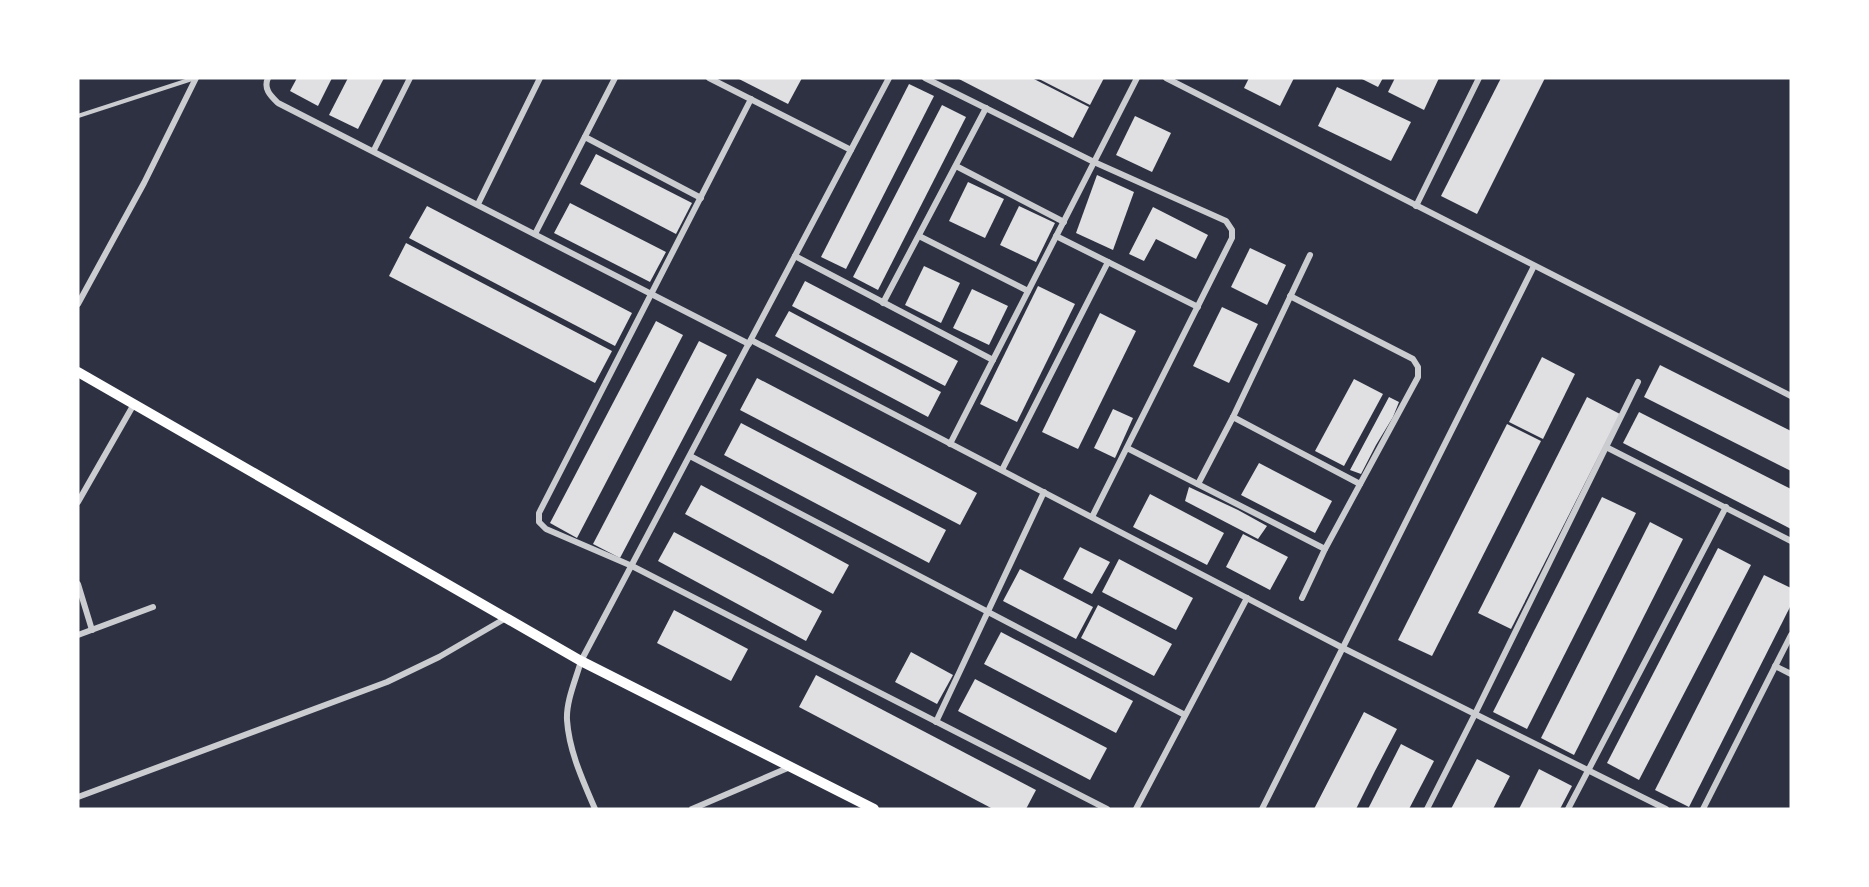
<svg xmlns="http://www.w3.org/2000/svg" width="1869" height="887" viewBox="0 0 1869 887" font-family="Mulish,sans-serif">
<rect width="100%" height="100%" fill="#2d3142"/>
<!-- building -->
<g fill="#e0e0e3">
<polygon points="297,78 332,78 318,106 290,91"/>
<polygon points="348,78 384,78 358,129 329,115"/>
<polygon points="737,78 802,78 788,104"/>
<polygon points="957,78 1032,78 1089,107 1073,138"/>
<polygon points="1037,78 1104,78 1090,105"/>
<polygon points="1249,78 1294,78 1280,106 1244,88"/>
<polygon points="1360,78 1383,78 1378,87"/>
<polygon points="1395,78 1439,78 1424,110 1388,92"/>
<polygon points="1501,78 1545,78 1477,214 1441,196"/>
<polygon points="909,84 934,96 846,269 821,257"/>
<polygon points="1337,87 1411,122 1391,161 1318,126"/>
<polygon points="942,105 966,117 878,290 853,277"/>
<polygon points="1135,116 1171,133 1152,172 1116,155"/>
<polygon points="596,154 692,203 676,234 580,184"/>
<polygon points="1097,175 1134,192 1113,250 1076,233"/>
<polygon points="968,182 1004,199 985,238 949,221"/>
<polygon points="570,203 666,252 650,282 554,233"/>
<polygon points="427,206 632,313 615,346 409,238"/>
<polygon points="1019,206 1055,223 1036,262 1000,245"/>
<polygon points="1153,207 1208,235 1196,259 1156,239 1144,261 1129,254"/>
<polygon points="406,243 612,351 595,383 389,276"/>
<polygon points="1250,248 1286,265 1267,305 1231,287"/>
<polygon points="924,266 960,283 941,323 905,305"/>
<polygon points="805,281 958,361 945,386 792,306"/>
<polygon points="1038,286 1075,304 1017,422 980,404"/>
<polygon points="972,289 1008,306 989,345 953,328"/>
<polygon points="1222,307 1258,324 1229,383 1193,366"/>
<polygon points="789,311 941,392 928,417 775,336"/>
<polygon points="1100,313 1136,331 1078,449 1042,432"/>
<polygon points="656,321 683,335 577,538 550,523"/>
<polygon points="699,341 727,355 620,558 593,544"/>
<polygon points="1542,357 1575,374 1543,439 1509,422"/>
<polygon points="1660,365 1791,431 1791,471 1644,397"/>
<polygon points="757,378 977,493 960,525 740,410"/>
<polygon points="1354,379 1383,394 1344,466 1315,451"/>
<polygon points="1389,397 1399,402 1393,417 1376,445 1361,474 1350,470"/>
<polygon points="1587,397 1620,414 1511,629 1478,613"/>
<polygon points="1113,409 1133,418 1115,458 1094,448"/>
<polygon points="1639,412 1791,489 1791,529 1623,443"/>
<polygon points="741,423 946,530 929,563 724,455"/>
<polygon points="1507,424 1541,441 1432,656 1398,640"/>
<polygon points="1259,463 1332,501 1315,533 1241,495"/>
<polygon points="701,485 849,565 833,594 685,514"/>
<polygon points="1189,487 1238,510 1267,526 1258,539 1185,501"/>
<polygon points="1150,494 1224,533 1207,565 1133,527"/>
<polygon points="1602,497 1636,513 1527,729 1493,712"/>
<polygon points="1650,522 1683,539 1574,755 1541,738"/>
<polygon points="674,532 822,611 806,641 658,561"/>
<polygon points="1243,534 1288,557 1270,590 1226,567"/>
<polygon points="1080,547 1110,562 1092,594 1063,579"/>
<polygon points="1718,548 1751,565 1639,780 1607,763"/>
<polygon points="1119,559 1193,598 1176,630 1102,592"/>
<polygon points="1020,569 1093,607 1076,639 1003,601"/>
<polygon points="1764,575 1791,588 1791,605 1689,807 1655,790"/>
<polygon points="1098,605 1172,644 1154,676 1081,638"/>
<polygon points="674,610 748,649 731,681 657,643"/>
<polygon points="1001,632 1133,701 1116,733 984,664"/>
<polygon points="911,652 953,675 937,704 895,682"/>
<polygon points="816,675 1036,790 1026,809 993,809 799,707"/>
<polygon points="975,679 1107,748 1090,780 958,711"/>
<polygon points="1364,712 1397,729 1375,771 1356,809 1314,809"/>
<polygon points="1401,744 1434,761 1409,809 1368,809"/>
<polygon points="1477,759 1510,776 1499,797 1493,809 1451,809"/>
<polygon points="1539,769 1572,786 1560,809 1519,809"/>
</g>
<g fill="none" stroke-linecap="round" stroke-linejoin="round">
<!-- service -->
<polyline stroke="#caccd0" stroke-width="4" points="78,116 195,78"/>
<!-- minor -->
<g stroke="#caccd0" stroke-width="6">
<path d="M 268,78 C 263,89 271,96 278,103 L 749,344"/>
<polyline points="709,78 851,150"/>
<polyline points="925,78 1094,162 1226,221 1232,230 1232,238 1092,517"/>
<polyline points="1166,78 1791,396"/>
<polyline points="751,99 539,513 539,522 546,529 632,566 1107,809"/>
<polyline points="585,137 701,198"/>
<polyline points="374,150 410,78"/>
<polyline points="956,166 1064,222"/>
<polyline points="478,204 540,78"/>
<polyline points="1416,206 1479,78"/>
<polyline points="535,234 615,78"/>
<polyline points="919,236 1028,291"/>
<polyline points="1056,236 1198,307"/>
<polyline points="795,256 993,360"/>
<polyline points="1290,296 1413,359 1418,367 1418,377 1325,549 1302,598"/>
<polyline points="883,303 986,108"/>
<polyline points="78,304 144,183 196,78"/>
<polyline points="751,340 1343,648 1475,714 1427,809"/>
<polyline points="1638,382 1475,714 1666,809"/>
<polyline points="1233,417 1310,255"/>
<polyline points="950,444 1137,78"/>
<polyline points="1606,447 1791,541"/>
<polyline points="1127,448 1325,549"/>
<polyline points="690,456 1185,715"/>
<polyline points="1002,470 1108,262"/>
<polyline points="1198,484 1233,417 1360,484"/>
<polyline points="78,502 134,404"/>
<polyline points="78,584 92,630"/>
<polyline points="78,635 153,607"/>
<polyline points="1775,666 1791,674"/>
<polyline points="936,722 1044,492"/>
<polyline points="78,797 387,682 439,657 506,618"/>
<path d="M 595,809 C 583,781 569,751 567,720 C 566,701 576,679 581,661 L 889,78"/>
<polyline points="692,809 790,767"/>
<polyline points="1136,809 1247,598"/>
<polyline points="1262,809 1534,266"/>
<polyline points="1568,809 1726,507"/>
<polyline points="1703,809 1791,635"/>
</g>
<!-- secondary -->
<polyline stroke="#fff" stroke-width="10" points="78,372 581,661 874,809"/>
</g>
<!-- border -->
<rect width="1869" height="887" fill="none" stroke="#ffffff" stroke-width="159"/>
</svg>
